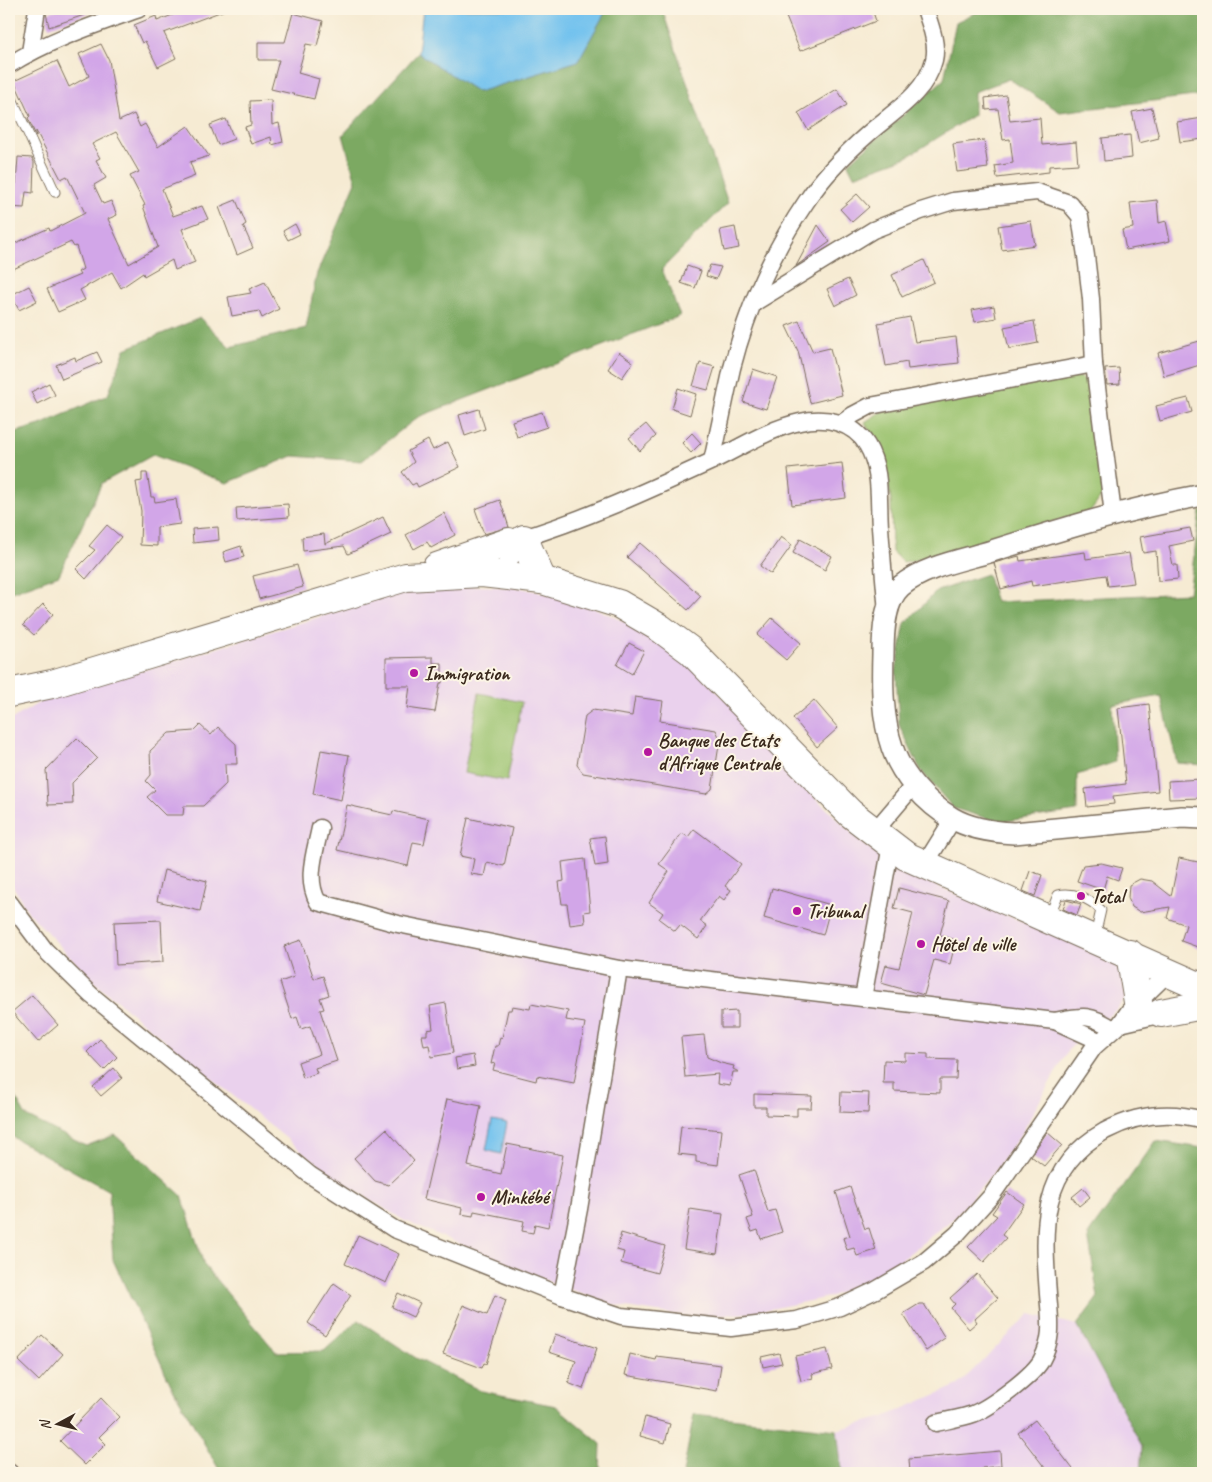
<svg xmlns="http://www.w3.org/2000/svg" width="1212" height="1482" viewBox="0 0 1212 1482" font-family="Caveat,sans-serif">
<rect width="100%" height="100%" fill="#fcf5e5"/>
<filter id="ink" filterUnits="userSpaceOnUse"><feTurbulence type="fractalNoise" baseFrequency=".02" numOctaves="2"/><feDisplacementMap in="SourceGraphic" scale="10" xChannelSelector="R" yChannelSelector="G"/><feConvolveMatrix kernelMatrix="1 2 1 2 8 2 1 2 1" color-interpolation-filters="sRGB"/></filter>
<filter id="wash" filterUnits="userSpaceOnUse"><feTurbulence type="fractalNoise" baseFrequency=".0096" numOctaves="4" result="noise"/><feDisplacementMap in="SourceGraphic" scale="20" xChannelSelector="R" yChannelSelector="G"/><feGaussianBlur stdDeviation="1.12" result="paint"/><feColorMatrix in="noise" values="0 0 0 0 0 0 0 0 0 0 0 0 0 0 0 0 0 1.4 0 .05"/><feComposite in="paint" operator="in"/></filter>
<g filter="url(#wash)">
<rect width="100%" height="100%" fill="#f6ebd3"/>
<!-- built -->
<g fill="#ead1ed">
<polygon points="459,585 521,588 579,601 634,626 682,657 734,708 791,774 861,842 903,872 1109,958 1121,967 1126,998 1118,1008 1068,1050 1023,1131 991,1176 954,1218 882,1275 829,1297 750,1313 689,1317 614,1305 550,1282 405,1221 338,1180 175,1049 94,982 28,912 9,879 9,721 42,701 402,592"/>
<polygon points="1030,1314 1077,1325 1142,1446 1140,1473 842,1473 837,1430 884,1417 958,1385"/>
</g>
<!-- green -->
<g fill="#9bc36f" stroke="#6b7646">
<polygon points="1073,374 1088,381 1090,392 1103,494 1091,511 917,560 903,562 892,552 891,499 884,462 865,422 882,411"/>
<polygon points="479,693 522,702 507,781 464,773"/>
</g>
<!-- forest -->
<g fill="#7ca962" stroke="#5c6a40">
<polygon points="607,9 662,9 728,203 662,269 680,316 418,417 362,461 293,456 227,483 153,455 102,483 59,575 9,593 9,434 40,425 108,395 125,349 200,318 230,347 306,328 317,273 356,182 343,135 418,53 478,92 578,61"/>
<polygon points="983,9 1203,9 1203,95 1060,112 1009,79 974,92 974,115 907,157 854,176 848,164 944,79 956,22"/>
<polygon points="1200,511 1203,511 1203,765 1177,763 1161,696 1112,705 1115,762 1077,775 1077,811 999,822 953,808 921,771 899,725 896,671 905,623 937,591 987,574 996,602 1189,593"/>
<polygon points="9,1086 26,1116 86,1146 115,1135 182,1196 204,1265 276,1352 324,1351 358,1320 416,1358 481,1391 556,1406 601,1444 600,1473 221,1473 171,1385 113,1260 109,1191 9,1135"/>
<polygon points="1156,1141 1203,1148 1203,1473 1140,1473 1142,1446 1077,1325 1098,1297 1088,1235"/>
<polygon points="694,1414 837,1430 842,1473 683,1473"/>
</g>
<!-- water -->
<g fill="#73c2ee" stroke="#577686">
<polygon points="423,9 607,9 578,61 478,92 418,53"/>
<polygon points="492,1120 507,1123 501,1154 486,1150"/>
</g>
<g id="blocks">
<!-- building -->
<g fill="#d2a6e8" fill-rule="evenodd">
<polygon points="59,9 96,9 96,11 49,27 46,13"/>
<polygon points="188,9 225,10 164,33 176,58 158,67 145,41 142,43 134,25 156,16 157,21"/>
<polygon points="791,9 872,9 876,21 800,51 784,12"/>
<polygon points="293,13 323,21 317,46 306,44 298,73 319,79 314,99 271,89 279,60 258,60 258,42 285,42"/>
<path d="M 101,44 L 109,60 L 119,121 L 134,114 L 140,127 L 145,124 L 158,147 L 188,126 L 209,156 L 190,162 L 195,176 L 162,189 L 173,216 L 202,206 L 208,219 L 182,229 L 195,262 L 175,270 L 172,260 L 144,276 L 143,273 L 121,288 L 112,272 L 80,290 L 85,300 L 58,312 L 47,289 L 80,275 L 78,272 L 83,269 L 76,246 L 74,247 L 71,242 L 9,271 L 9,246 L 49,228 L 50,231 L 85,213 L 67,176 L 61,179 L 36,131 L 36,136 L 28,118 L 30,116 L 14,81 L 57,61 L 69,87 L 89,76 L 79,54 ZM 116,132 L 139,172 L 130,176 L 145,205 L 143,206 L 158,247 L 129,264 L 108,219 L 117,215 L 111,201 L 103,204 L 94,185 L 106,178 L 96,160 L 100,158 L 92,144 Z"/>
<polygon points="837,89 847,105 808,130 798,113"/>
<polygon points="1006,95 1010,121 1040,118 1042,145 1076,142 1078,164 1049,166 1049,172 997,178 995,166 1013,163 1010,139 1003,140 998,109 986,110 985,98"/>
<polygon points="271,100 272,125 279,123 283,142 272,145 271,137 251,144 245,127 251,125 250,101"/>
<polygon points="1152,108 1159,138 1139,143 1132,112"/>
<polygon points="1203,118 1203,139 1180,142 1177,122"/>
<polygon points="226,119 234,139 218,145 210,125"/>
<polygon points="1130,135 1132,158 1104,161 1102,138"/>
<polygon points="984,140 988,168 957,172 953,144"/>
<polygon points="18,157 32,158 34,162 33,193 26,192 24,208 9,207 9,183 16,184"/>
<polygon points="857,194 869,207 852,222 840,209"/>
<polygon points="236,200 246,224 243,226 253,248 237,255 219,207"/>
<polygon points="1157,200 1159,223 1166,221 1170,241 1126,250 1122,230 1133,228 1130,203"/>
<polygon points="1031,221 1035,245 1002,250 998,226"/>
<polygon points="295,224 300,234 288,240 283,231"/>
<polygon points="818,225 830,242 796,266"/>
<polygon points="735,227 739,248 724,251 720,230"/>
<polygon points="924,260 934,282 902,297 892,275"/>
<polygon points="710,265 721,267 716,279 706,276"/>
<polygon points="687,266 701,271 695,288 681,283"/>
<polygon points="848,279 856,295 835,306 827,289"/>
<polygon points="265,282 279,309 262,318 259,311 232,316 228,297 251,293 249,289"/>
<polygon points="29,286 37,301 19,310 11,295"/>
<polygon points="994,306 996,318 975,322 972,310"/>
<polygon points="910,317 915,342 956,337 959,363 908,369 907,362 886,366 878,323"/>
<polygon points="799,321 813,352 830,348 842,395 810,403 798,351 786,326"/>
<polygon points="1034,321 1038,343 1009,349 1004,327"/>
<polygon points="1203,340 1203,364 1164,376 1158,353"/>
<polygon points="97,352 102,362 62,379 56,365 75,357 76,361"/>
<polygon points="619,352 633,362 622,378 608,369"/>
<polygon points="700,363 715,367 708,390 693,386"/>
<polygon points="1119,368 1120,384 1107,385 1105,369"/>
<polygon points="753,369 777,377 766,409 743,402"/>
<polygon points="49,383 55,395 37,404 31,392"/>
<polygon points="678,388 696,394 690,415 672,409"/>
<polygon points="1188,398 1192,412 1160,421 1156,406"/>
<polygon points="479,409 485,429 465,436 459,415"/>
<polygon points="542,412 547,427 517,437 512,421"/>
<polygon points="646,424 656,436 640,451 629,438"/>
<polygon points="692,433 701,443 691,453 682,443"/>
<polygon points="428,440 433,450 448,442 460,467 418,487 416,483 412,485 402,472 414,462 408,451"/>
<polygon points="842,463 846,498 792,505 788,469"/>
<polygon points="142,473 147,473 151,497 154,497 155,502 176,499 180,524 157,527 157,546 140,545 141,511 136,482 142,481"/>
<polygon points="500,500 509,527 484,534 475,509"/>
<polygon points="288,504 289,517 237,521 236,508"/>
<polygon points="444,513 455,535 431,548 427,542 414,549 406,535"/>
<polygon points="383,517 391,534 348,554 344,546 303,551 302,537 324,534 325,544"/>
<polygon points="107,525 121,537 86,579 76,569 95,550 89,546"/>
<polygon points="218,527 219,540 193,543 192,529"/>
<polygon points="1190,528 1193,541 1169,546 1173,565 1177,565 1178,579 1158,581 1156,551 1143,553 1140,537"/>
<polygon points="781,537 792,545 771,574 760,566"/>
<polygon points="800,539 832,556 825,570 793,553"/>
<polygon points="640,543 701,596 688,610 627,557"/>
<polygon points="241,546 244,557 226,562 223,552"/>
<polygon points="1085,552 1086,559 1129,553 1134,583 1108,586 1106,575 1032,586 1031,581 1001,589 994,563 1019,556 1020,561"/>
<polygon points="297,565 303,587 259,599 253,576"/>
<polygon points="43,604 53,614 34,635 23,625"/>
<polygon points="772,618 801,643 786,660 757,635"/>
<polygon points="629,643 644,651 632,674 617,665"/>
<polygon points="433,657 433,663 442,663 442,683 440,683 435,712 407,708 410,686 386,686 386,658"/>
<polygon points="635,697 663,701 660,721 716,730 720,739 712,789 706,794 583,773 577,765 585,716 593,710 632,716"/>
<polygon points="814,700 838,728 817,747 793,718"/>
<polygon points="1149,704 1158,791 1113,796 1114,804 1087,807 1085,789 1126,784 1118,708"/>
<polygon points="200,725 211,735 218,727 236,744 237,764 225,764 226,784 203,806 184,806 183,815 165,815 147,797 155,790 146,781 151,775 150,751 169,733 194,731"/>
<polygon points="77,738 97,758 72,783 73,804 48,805 46,770"/>
<polygon points="321,750 349,755 341,800 313,794"/>
<polygon points="1201,779 1202,798 1169,799 1168,781"/>
<polygon points="347,805 392,815 393,811 429,819 424,844 413,842 408,866 337,850"/>
<polygon points="468,818 512,828 504,866 487,862 484,876 471,874 474,859 460,856"/>
<polygon points="694,829 741,864 725,886 731,890 724,900 719,896 700,921 707,926 698,939 680,925 675,931 659,919 663,913 649,903 669,871 659,864 682,833 688,837"/>
<polygon points="605,836 608,864 595,866 590,838"/>
<polygon points="1179,858 1203,863 1203,949 1181,941 1186,925 1167,918 1170,907 1140,912 1132,907 1128,898 1129,885 1140,879 1152,881 1171,896"/>
<polygon points="585,859 590,911 584,912 585,923 570,925 567,904 562,904 559,882 564,881 562,862"/>
<polygon points="1101,863 1122,868 1118,880 1107,876 1103,890 1077,881 1083,865"/>
<polygon points="164,870 207,881 200,911 157,901"/>
<polygon points="1030,871 1042,875 1035,896 1023,891"/>
<polygon points="772,888 831,905 823,935 764,918"/>
<polygon points="899,888 949,901 940,935 956,940 950,964 934,960 924,995 881,983 886,965 899,968 913,913 894,908"/>
<polygon points="1066,900 1081,904 1077,915 1063,909"/>
<polygon points="161,920 163,962 116,965 114,922"/>
<polygon points="301,940 314,979 323,976 329,995 320,998 324,1009 320,1010 337,1061 315,1068 317,1073 303,1078 298,1062 320,1054 310,1026 301,1029 297,1017 292,1019 280,982 294,977 284,946"/>
<polygon points="32,995 58,1025 38,1042 12,1012"/>
<polygon points="446,1003 453,1053 431,1057 429,1045 424,1046 422,1035 427,1035 427,1030 433,1029 430,1006"/>
<polygon points="531,1004 568,1011 566,1020 585,1023 574,1083 537,1076 536,1081 493,1070 495,1063 491,1064 495,1046 498,1046 500,1037 502,1038 508,1010 511,1010 512,1006 530,1009"/>
<polygon points="737,1011 737,1028 721,1028 721,1012"/>
<polygon points="704,1035 707,1057 721,1063 734,1066 733,1069 739,1072 733,1072 730,1086 717,1084 718,1074 685,1077 681,1037"/>
<polygon points="100,1039 117,1057 104,1070 87,1052"/>
<polygon points="905,1053 928,1054 928,1059 957,1060 956,1079 940,1079 940,1093 894,1091 894,1083 883,1083 884,1060 905,1061"/>
<polygon points="473,1055 475,1066 457,1069 455,1058"/>
<polygon points="114,1068 122,1078 101,1096 93,1087"/>
<polygon points="841,1092 869,1093 868,1113 840,1112"/>
<polygon points="754,1094 812,1096 811,1108 797,1108 797,1116 766,1115 766,1107 754,1107"/>
<polygon points="447,1099 481,1106 468,1166 501,1174 507,1144 563,1155 548,1227 535,1224 533,1233 522,1231 524,1221 474,1211 473,1216 461,1214 462,1208 424,1199"/>
<polygon points="681,1126 722,1130 718,1165 696,1162 696,1156 678,1154"/>
<polygon points="386,1129 414,1161 389,1185 375,1181 354,1158"/>
<polygon points="1047,1132 1062,1145 1044,1166 1031,1156"/>
<polygon points="754,1170 768,1212 775,1210 782,1232 761,1239 758,1230 752,1232 747,1219 753,1217 739,1175"/>
<polygon points="850,1187 865,1229 869,1228 876,1250 857,1256 854,1248 847,1250 843,1238 850,1236 836,1192"/>
<polygon points="1083,1188 1090,1197 1079,1206 1072,1197"/>
<polygon points="1007,1192 1024,1204 1002,1235 1006,1238 984,1262 968,1247 997,1216 992,1213"/>
<polygon points="690,1209 723,1214 717,1254 684,1249"/>
<polygon points="621,1233 665,1246 657,1273 621,1263 624,1252 617,1250"/>
<polygon points="358,1235 399,1254 386,1283 345,1264"/>
<polygon points="977,1274 998,1298 975,1319 977,1322 969,1329 951,1308 955,1304 950,1298"/>
<polygon points="334,1283 351,1295 325,1335 308,1323"/>
<polygon points="398,1293 420,1303 413,1317 392,1307"/>
<polygon points="495,1295 506,1300 486,1364 484,1363 482,1368 443,1354 463,1305 487,1315"/>
<polygon points="919,1304 924,1304 945,1338 926,1351 903,1314"/>
<polygon points="555,1334 597,1348 583,1389 568,1383 576,1361 549,1352"/>
<polygon points="42,1335 63,1354 39,1381 18,1361"/>
<polygon points="827,1349 832,1369 812,1374 813,1378 801,1381 795,1356"/>
<polygon points="779,1353 782,1363 763,1367 761,1357"/>
<polygon points="630,1354 656,1360 657,1357 721,1365 717,1391 625,1375"/>
<polygon points="101,1398 119,1417 99,1437 106,1444 85,1465 60,1441"/>
<polygon points="645,1417 670,1424 665,1443 640,1436"/>
<polygon points="1035,1420 1076,1473 1049,1473 1018,1433"/>
<polygon points="1000,1451 1001,1466 982,1468 982,1473 910,1473 909,1459"/>
</g>
</g>
</g>
<g filter="url(#ink)">
<use href="#blocks" fill-opacity="0" stroke="#7c6e5d" stroke-width="1"/>
<g fill="none" stroke-linecap="round" stroke-linejoin="round">
<!-- service casing -->
<g stroke="#7c6e5d" stroke-width="11">
<g id="service">
<polyline points="9,92 55,192"/>
<path d="M 1049,917 L 1058,895 C 1073,891 1090,899 1101,910 L 1095,936"/>
</g>
</g>
<!-- minor casing -->
<g stroke="#7c6e5d" stroke-width="19">
<g id="minor">
<polyline points="30,52 37,9"/>
<path d="M 9,65 C 49,40 94,25 139,9"/>
<polyline points="754,303 873,230 921,211 953,201 1037,192 1069,203 1080,216 1086,256 1091,299 1094,364 1113,514"/>
<polyline points="842,423 853,415 870,406 1094,364"/>
<path d="M 712,461 C 719,430 725,399 732,368 C 747,310 772,252 806,202 C 823,176 845,154 869,133 C 893,112 926,93 934,60 C 938,44 930,24 925,9"/>
<path d="M 517,540 C 584,520 647,491 710,462 C 740,448 768,429 800,422 C 826,416 853,422 867,445 C 882,470 878,499 880,527 C 882,555 884,582 887,610"/>
<polyline points="500,574 525,537"/>
<path d="M 320,828 C 315,853 305,879 318,902 L 398,924 L 619,969 L 1055,1021 C 1081,1016 1090,1013 1113,1029"/>
<polyline points="874,832 914,785"/>
<polyline points="925,864 953,819"/>
<polyline points="9,902 45,950 91,995 310,1175 394,1229 562,1296 621,1316 731,1328 797,1320 840,1307 876,1290 924,1262 957,1234 992,1195 1094,1047 1120,1024 1129,1011 1170,971"/>
<polyline points="863,998 891,845"/>
<polyline points="1055,1021 1099,1041"/>
<polyline points="1120,1024 1150,1017 1167,1008"/>
<polyline points="562,1296 579,1209 619,969"/>
<path d="M 936,1423 C 948,1420 961,1418 973,1414 C 990,1408 1032,1376 1041,1361 C 1054,1338 1050,1319 1048,1294 C 1043,1228 1039,1168 1105,1131 C 1137,1114 1169,1110 1203,1120"/>
<polyline points="9,1472 10,1473"/>
</g>
</g>
<!-- tertiary casing -->
<g stroke="#7c6e5d" stroke-width="24">
<path id="tertiary" d="M 1203,495 C 1131,508 1062,529 992,551 C 963,560 925,566 901,586 C 884,601 883,633 883,654 C 882,685 882,718 892,747 C 901,775 926,803 952,818 C 969,828 994,832 1014,833 L 1182,817 L 1203,818"/>
</g>
<!-- trunk casing -->
<g stroke="#7c6e5d" stroke-width="30">
<g id="trunk">
<polyline points="524,539 542,580"/>
<polyline points="437,567 509,542"/>
<polyline points="9,693 52,684 406,577 482,573 542,580 619,604 660,628 691,651 850,813 906,856 1203,988"/>
<polyline points="1130,954 1138,1002"/>
<polyline points="1161,1013 1203,1005"/>
</g>
</g>
<!-- service -->
<use href="#service" stroke="#fff" stroke-width="9"/>
<!-- minor -->
<use href="#minor" stroke="#fff" stroke-width="16"/>
<!-- tertiary -->
<use href="#tertiary" stroke="#fff" stroke-width="21"/>
<!-- trunk -->
<use href="#trunk" stroke="#fff" stroke-width="28"/>
</g>
</g>
<!-- markers -->
<g fill="#b5179e" stroke="#fcf5e5" stroke-width="2">
<circle cx="414" cy="673" r="5"/>
<circle cx="648" cy="752" r="5"/>
<circle cx="1081" cy="896" r="5"/>
<circle cx="797" cy="911" r="5"/>
<circle cx="921" cy="944" r="5"/>
<circle cx="481" cy="1197" r="5"/>
</g>
<g text-anchor="middle" stroke-width="4" stroke-linejoin="round" paint-order="stroke">
<!-- poi labels -->
<g font-size="20" font-weight="bold" fill="#3b2a1e" stroke="#fcf5e5" text-anchor="start">
<text x="424" y="680">Immigration</text>
<text x="658" y="747">Banque des Etats<tspan x="658" dy="23">d'Afrique Centrale</tspan></text>
<text x="1091" y="903">Total</text>
<text x="807" y="918">Tribunal</text>
<text x="931" y="951">Hôtel de ville</text>
<text x="491" y="1204">Minkébé</text>
</g>
</g>
<!-- margin -->
<rect width="1212" height="1482" fill="none" stroke="#fcf5e5" stroke-width="30"/>
<!-- north arrow -->
<g transform="translate(58 1424) rotate(263)" stroke="#fcf5e5" stroke-width="4" paint-order="stroke">
<path d="M0-4L9 19L0 12L-9 19Z" fill="#3b2a1e"/>
<text y="-8" font-size="14" font-weight="bold" text-anchor="middle" fill="#3b2a1e">N</text>
</g>
</svg>
